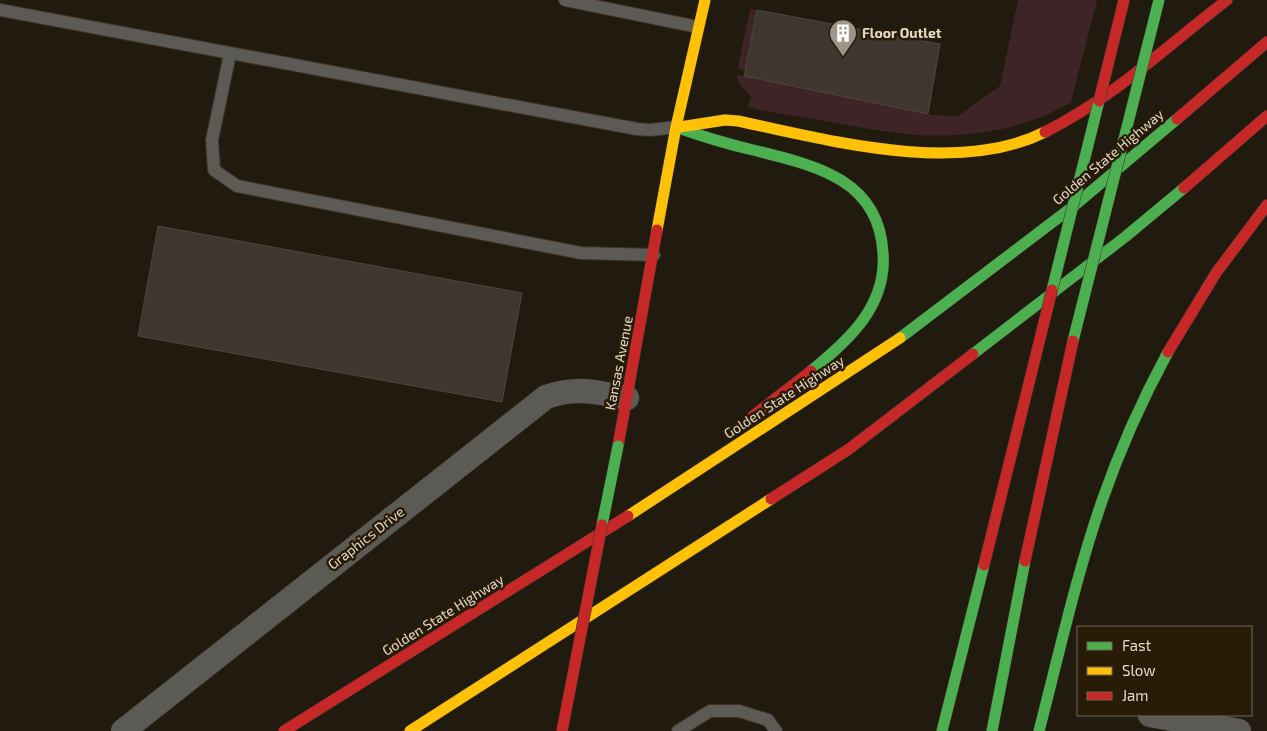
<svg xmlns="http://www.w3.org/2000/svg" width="1267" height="731" viewBox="0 0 1267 731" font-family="'Exo 2',sans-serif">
<rect width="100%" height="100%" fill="#211a0f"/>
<!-- green -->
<g fill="#3f2427">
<path d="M 1018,0 L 1097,0 L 1071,102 C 1027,129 968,138 917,135 C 888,133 859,127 830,122 C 803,117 775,114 748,107 L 751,96 C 744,90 737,85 737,75 L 933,115 L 958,116 L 1000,86 Z"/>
<polygon points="750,9 757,10 745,71 738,69 738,67"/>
</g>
<!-- building -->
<g fill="#3f372f" stroke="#4e463f">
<polygon points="757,10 940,44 928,114 744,76"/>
<polygon points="158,226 522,293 502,402 138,336"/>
</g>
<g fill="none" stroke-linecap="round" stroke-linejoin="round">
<!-- lane casing -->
<g stroke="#3a342b" stroke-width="14">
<g id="lane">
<polyline points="565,0 698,27"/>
<polyline points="0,10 637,129 650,130 676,127"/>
<polyline points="230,54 212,140 214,170 237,186 581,253 654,255"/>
<polyline points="678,731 710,711 739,711 768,720 776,731"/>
</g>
</g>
<!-- street casing -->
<g stroke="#3a342b" stroke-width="25">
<g id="street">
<polyline points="1150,715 1239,731"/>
<path d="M 123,731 L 546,397 C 576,386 597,392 627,398"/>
</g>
</g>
<!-- fast casing -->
<g stroke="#3a342b" stroke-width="12">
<g id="fast">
<path d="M 676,127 C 701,136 727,144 753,150 C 813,165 879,178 883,253 C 887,306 849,340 811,371"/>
<polyline points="900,338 1075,205 1177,119"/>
<polyline points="973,354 1125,237 1184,188"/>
<polyline points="942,731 984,565"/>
<polyline points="992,731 1025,561"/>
<path d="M 1039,731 C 1059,654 1076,576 1102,501 C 1120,449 1142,400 1168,352"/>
</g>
</g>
<!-- slow casing -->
<g stroke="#3a342b" stroke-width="12">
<g id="slow">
<path d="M 680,127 L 725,120 L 738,121 C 828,140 958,176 1045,132"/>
<polyline points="657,230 676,127 705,0"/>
<polyline points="628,516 900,338"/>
<polyline points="410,731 771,499"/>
</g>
</g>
<!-- jam casing -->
<g stroke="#3a342b" stroke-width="12">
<g id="jam">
<polyline points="1177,119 1267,42"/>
<path d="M 1045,132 C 1113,98 1167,46 1227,0"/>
<polyline points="1184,188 1267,116"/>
<polyline points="1168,352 1216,273 1267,205"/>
<polyline points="753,416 811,371"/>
<polyline points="618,446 657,230"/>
<polyline points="771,499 849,449 973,354"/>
<polyline points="284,731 628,516"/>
</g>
</g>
<!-- lane -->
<use href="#lane" stroke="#5b5a55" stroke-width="12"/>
<!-- street -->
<use href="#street" stroke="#5b5a55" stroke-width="24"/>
<!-- fast -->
<use href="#fast" stroke="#4caf50" stroke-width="11"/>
<!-- slow -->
<use href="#slow" stroke="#ffc107" stroke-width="11"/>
<!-- jam -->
<use href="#jam" stroke="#c62828" stroke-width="11"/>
<!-- fast-bridge casing -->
<g stroke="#3a342b" stroke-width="12" stroke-linecap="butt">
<g id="fast-bridge">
<polyline points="1052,290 1099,101"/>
<polyline points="1073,341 1159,0"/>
<polyline points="602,525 618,446"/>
</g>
</g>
<!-- jam-bridge casing -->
<g stroke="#3a342b" stroke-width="12" stroke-linecap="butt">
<g id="jam-bridge">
<polyline points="1099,101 1124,0"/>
<polyline points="1025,561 1073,341"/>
<polyline points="984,565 1052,290"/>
<polyline points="562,731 602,525"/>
</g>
</g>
<!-- fast-bridge -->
<use href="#fast-bridge" stroke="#4caf50" stroke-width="11"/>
<!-- jam-bridge -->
<use href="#jam-bridge" stroke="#c62828" stroke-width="11"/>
</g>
<!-- icons -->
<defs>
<g id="building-pin" transform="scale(1.4375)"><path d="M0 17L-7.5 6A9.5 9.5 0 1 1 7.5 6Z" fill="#9e968a" stroke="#291c07"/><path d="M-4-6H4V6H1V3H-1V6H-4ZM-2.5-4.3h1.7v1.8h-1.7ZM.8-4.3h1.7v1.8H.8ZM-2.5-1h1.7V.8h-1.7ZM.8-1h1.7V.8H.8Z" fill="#fff"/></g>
</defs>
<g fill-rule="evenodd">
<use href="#building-pin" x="843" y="33"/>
</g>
<g text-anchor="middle" stroke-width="5" stroke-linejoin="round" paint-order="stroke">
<!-- poi labels -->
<g font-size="14" font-weight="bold" fill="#e2d8cc" stroke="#291c07" text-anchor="start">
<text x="862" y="38">Floor Outlet</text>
</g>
<!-- street labels -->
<g font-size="14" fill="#e2d8cc" stroke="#291c07">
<text transform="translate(1108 157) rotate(-40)" y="5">Golden State Highway</text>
<text transform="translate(619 363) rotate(-79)" y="5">Kansas Avenue</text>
<text transform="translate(784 397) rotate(-33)" y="5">Golden State Highway</text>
<text transform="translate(366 538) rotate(-38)" y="5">Graphics Drive</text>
<text transform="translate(443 615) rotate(-32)" y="5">Golden State Highway</text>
</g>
</g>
<!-- legend -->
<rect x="1077" y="626" width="175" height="90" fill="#291c07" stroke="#736756"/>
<rect x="1087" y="642" width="25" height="8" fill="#4caf50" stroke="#736756"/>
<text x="1122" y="651" font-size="15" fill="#e2d8cc">Fast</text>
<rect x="1087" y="667" width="25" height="8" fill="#ffc107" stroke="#736756"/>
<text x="1122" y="676" font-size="15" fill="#e2d8cc">Slow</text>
<rect x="1087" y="692" width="25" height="8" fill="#c62828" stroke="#736756"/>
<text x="1122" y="701" font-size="15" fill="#e2d8cc">Jam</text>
</svg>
